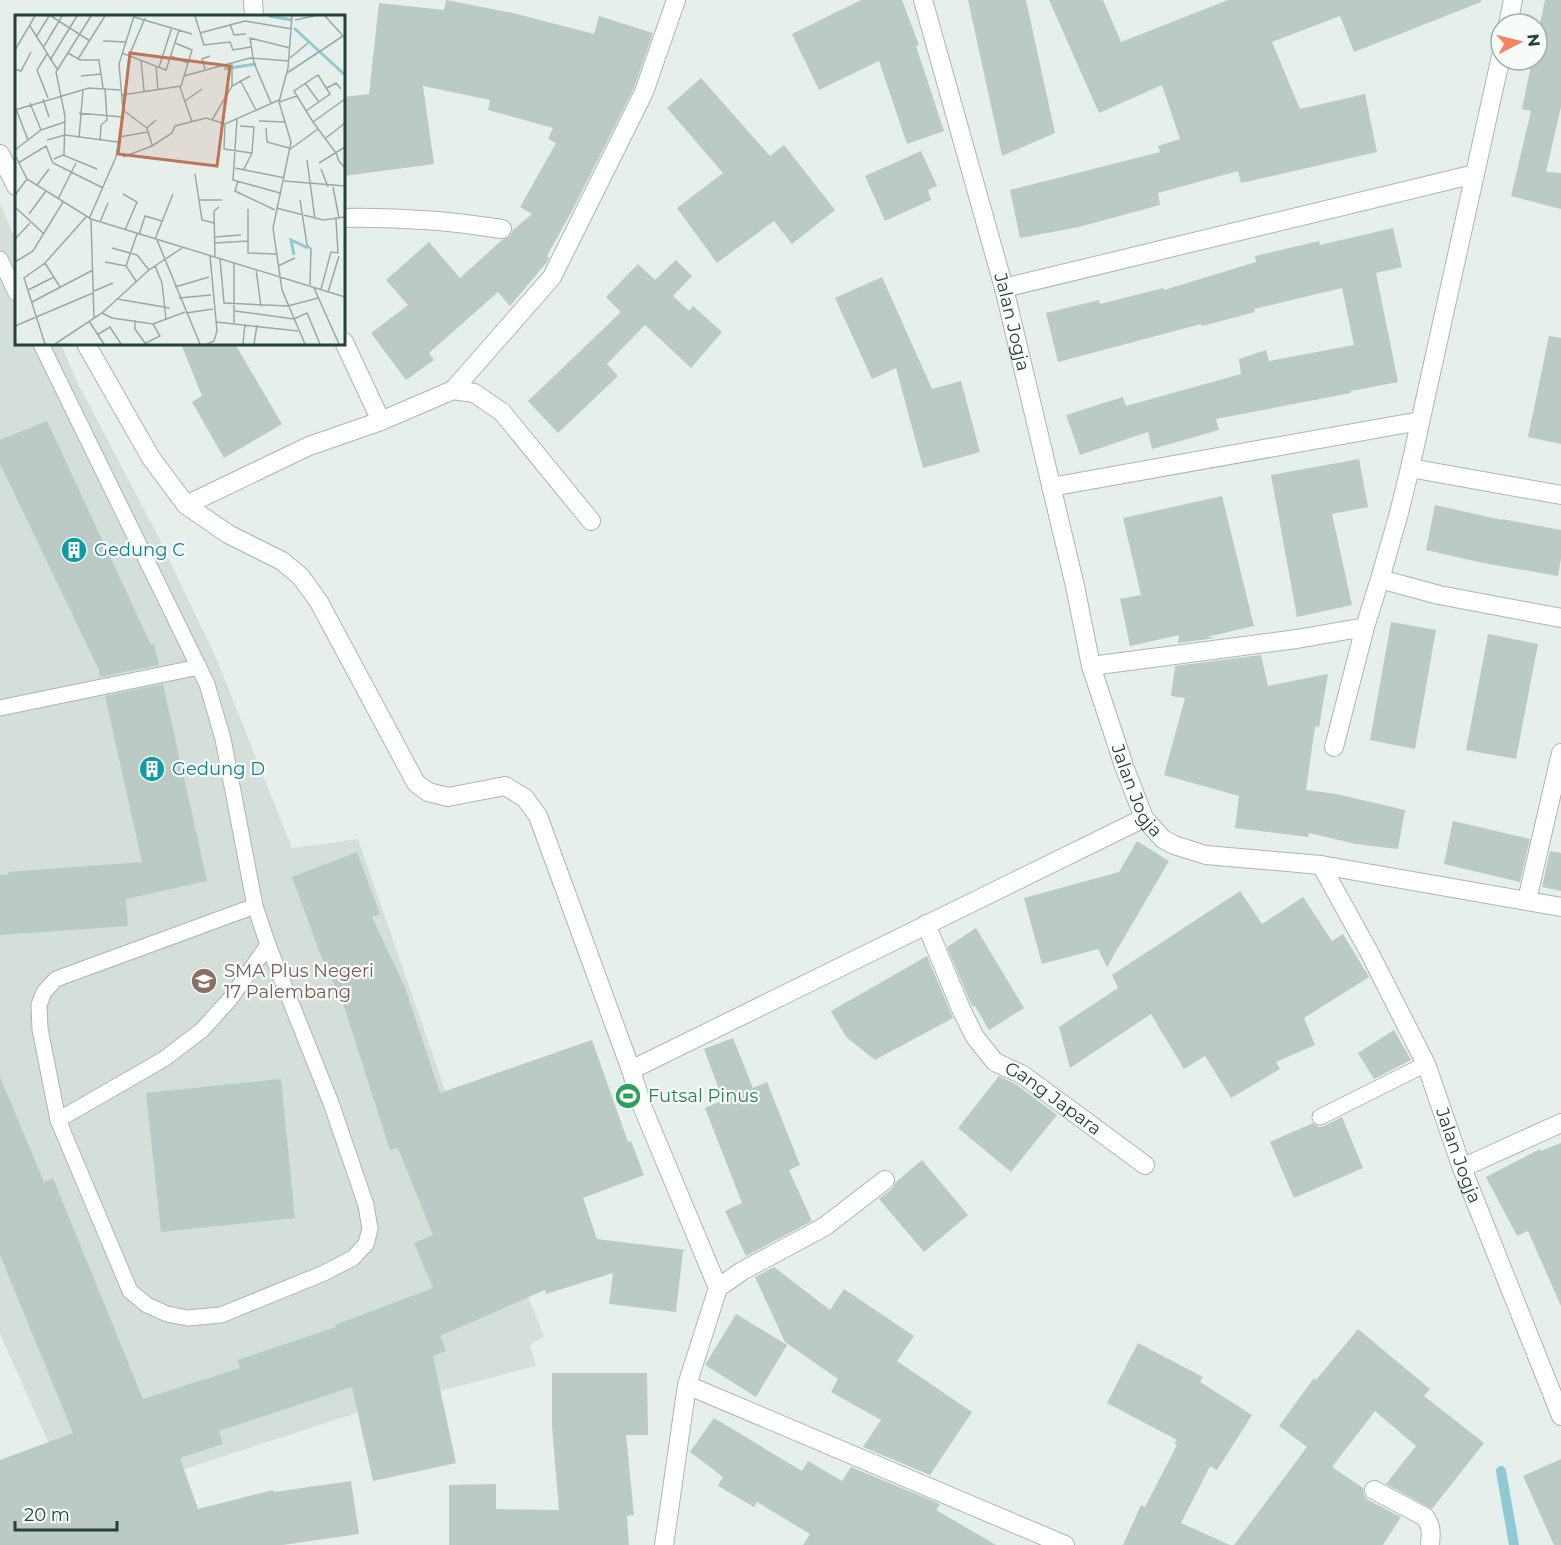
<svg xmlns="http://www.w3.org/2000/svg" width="1561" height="1545" viewBox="0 0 1561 1545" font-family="Montserrat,sans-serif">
<rect width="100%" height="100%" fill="#e6efeb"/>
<!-- built -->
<polygon fill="#d4dfda" points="0,203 16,241 16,344 61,344 77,382 155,530 217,660 292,848 358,839 453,1113 544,1336 530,1345 536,1366 363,1411 76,1504 0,1334"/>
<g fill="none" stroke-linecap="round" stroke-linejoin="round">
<!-- stream -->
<polyline stroke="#8ec9d4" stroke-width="10" points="1501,1471 1514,1545"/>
</g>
<!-- building -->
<g fill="#bbcac4">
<polygon points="446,0 513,13 594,34 599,16 653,33 634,88 574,207 547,256 549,258 547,262 510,306 498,292 429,353 434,360 406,380 371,333 408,305 386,280 429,242 460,278 502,240 510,236 513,230 532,214 520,207 556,143 548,139 553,128 488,110 490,100 423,86 434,164 344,176 344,97 369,94 379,3 444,10"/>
<polygon points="861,0 902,0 919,45 916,46 944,131 907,144 879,61 819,90 792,34"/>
<polygon points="968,0 1026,0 1055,133 1002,156"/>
<polygon points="1049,0 1103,0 1121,42 1228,0 1481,0 1481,2 1354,52 1340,16 1272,42 1300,109 1365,94 1377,152 1241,183 1238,171 1158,193 1160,205 1079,227 1020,238 1010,190 1160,152 1158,146 1180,139 1162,85 1099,113"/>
<polygon points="1545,0 1561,0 1561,107 1546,172 1561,173 1561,209 1511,196 1531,111 1522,109 1532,60 1537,60 1537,37"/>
<polygon points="701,78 770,156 784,145 835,210 792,244 774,221 717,263 677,208 723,173 667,108"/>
<polygon points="921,151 937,186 928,190 931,200 885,221 865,176"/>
<polygon points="1393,228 1402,267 1376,273 1398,382 1351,391 1351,393 1216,419 1219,430 1152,449 1148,432 1080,455 1066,415 1123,397 1126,406 1241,374 1239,359 1266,350 1269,361 1354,345 1342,288 1254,309 1255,312 1202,326 1201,324 1058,362 1046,313 1099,300 1100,304 1163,288 1164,290 1256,262 1255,256 1319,241 1320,245"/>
<polygon points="676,260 692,276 673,296 689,311 693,306 722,332 691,368 645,325 607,364 618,376 558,433 528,401 621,312 606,297 638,264 655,280"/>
<polygon points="882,277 932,389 961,381 980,452 923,468 896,368 872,379 835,298"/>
<polygon points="1549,336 1561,338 1561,444 1528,437"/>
<polygon points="181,344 235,344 282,424 224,458 192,402 202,396"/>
<polygon points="47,421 151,645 154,644 159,665 100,677 99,670 0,464 0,440"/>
<polygon points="1359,459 1368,507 1332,514 1352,605 1297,617 1271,475"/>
<polygon points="1222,496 1254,626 1207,637 1216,638 1178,643 1179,635 1130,646 1120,599 1141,595 1123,518"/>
<polygon points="1435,505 1502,520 1502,519 1561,530 1561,558 1558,576 1483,563 1426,550"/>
<polygon points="1391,622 1436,630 1415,749 1370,740"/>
<polygon points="1488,634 1538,644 1516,759 1466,750"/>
<polygon points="1261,655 1268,686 1328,674 1319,727 1315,726 1306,790 1336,794 1405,810 1398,849 1356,844 1309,833 1308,837 1235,828 1239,796 1164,775 1185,698 1171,696 1175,666"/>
<polygon points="163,684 207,881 126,899 128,926 0,935 0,875 9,875 8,872 142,862 105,696"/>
<polygon points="1453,821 1530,839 1520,882 1444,864"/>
<polygon points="1137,841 1169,861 1107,967 1098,949 1042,964 1024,898 1119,872"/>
<polygon points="1550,851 1561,853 1561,891 1542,887"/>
<polygon points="357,852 380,914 372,917 404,985 440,1093 592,1040 628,1142 631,1141 644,1175 583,1198 597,1239 687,1250 683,1251 676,1312 609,1304 613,1273 546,1294 545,1290 440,1336 446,1351 433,1356 456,1463 373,1481 352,1387 219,1431 223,1444 180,1458 198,1509 273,1490 274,1492 351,1481 359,1534 283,1545 0,1545 0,1460 73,1433 0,1255 0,1077 44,1182 53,1178 143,1399 240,1368 238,1360 336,1327 335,1325 433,1288 414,1243 433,1235 398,1148 390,1150 342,1000 324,964 292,877"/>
<polygon points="1240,891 1262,924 1303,897 1332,941 1343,934 1369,977 1304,1018 1315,1045 1276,1062 1280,1069 1231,1098 1205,1056 1184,1069 1151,1014 1070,1068 1059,1027 1118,988 1112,975"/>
<polygon points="976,928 1024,1008 989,1030 975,1006 973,1007 971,1004 947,947"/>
<polygon points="927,956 953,1018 875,1060 846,1037 831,1011"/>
<polygon points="1394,1030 1411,1060 1374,1079 1358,1053"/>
<polygon points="733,1038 753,1088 767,1082 800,1165 789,1170 812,1221 746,1256 725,1211 742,1203 705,1108 723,1100 704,1049"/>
<polygon points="999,1076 1017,1085 1057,1115 1011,1172 958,1128"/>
<polygon points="281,1079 295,1218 161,1232 146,1093"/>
<polygon points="1342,1117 1363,1168 1294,1198 1270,1142 1313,1123 1319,1127 1324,1126"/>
<polygon points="1561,1143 1561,1306 1528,1231 1517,1236 1486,1177 1540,1149 1541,1151"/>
<polygon points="922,1160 968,1215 924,1252 879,1199 892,1189 896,1182"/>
<polygon points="774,1267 830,1310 844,1289 914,1336 897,1361 972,1412 930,1475 863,1447 881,1420 831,1392 838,1379 785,1342 755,1277"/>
<polygon points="736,1314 787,1345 756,1397 705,1365"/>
<polygon points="1358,1329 1430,1389 1424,1396 1484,1443 1432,1509 1386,1484 1416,1446 1375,1411 1332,1467 1363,1488 1364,1495 1368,1500 1401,1517 1383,1545 1234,1545 1307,1447 1279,1426 1314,1378 1316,1380"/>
<polygon points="1138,1343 1203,1377 1200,1382 1252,1415 1217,1470 1210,1466 1181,1523 1230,1545 1123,1545 1141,1505 1145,1507 1177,1445 1174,1443 1177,1440 1107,1403"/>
<polygon points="552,1373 647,1373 648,1435 626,1435 634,1515 627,1516 629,1545 449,1545 449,1485 496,1484 496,1509 559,1510 552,1427"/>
<polygon points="714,1418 802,1471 808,1461 842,1481 851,1467 940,1504 936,1510 996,1545 803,1545 810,1534 757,1502 754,1507 718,1486 723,1477 690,1452"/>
<polygon points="1561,1459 1561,1545 1554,1545 1523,1476"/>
</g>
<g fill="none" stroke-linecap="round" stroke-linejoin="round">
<!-- lane casing -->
<g stroke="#a8b8b2" stroke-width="17">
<g id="lane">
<polyline points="0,259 16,293"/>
<polyline points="41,344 207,684 223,739 255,906 268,945 331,1103 366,1205 370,1229 366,1244 353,1258 324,1273 221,1315 188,1318 167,1314 147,1305 130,1291 58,1120 40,1029 39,1005 44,992 56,979 255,906"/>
<polyline points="0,708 199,667"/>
<polyline points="1320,1117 1426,1064"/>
<polyline points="58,1120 164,1059 202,1030 230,999 268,945"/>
</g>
</g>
<!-- street casing -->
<g stroke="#a8b8b2" stroke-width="20">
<g id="street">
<polyline points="253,0 254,16"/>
<path id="s1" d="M 923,0 L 1004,288 L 1075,586 L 1091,666 L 1124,766 L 1144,818 L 1163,839 L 1174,845 L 1206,855 L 1321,865 L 1561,907"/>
<polyline points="1508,24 1513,0"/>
<polyline points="1501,56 1410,468 1399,513 1380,579 1439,595 1561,618"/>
<polyline points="0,154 16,186"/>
<path d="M 344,218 C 396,217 450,221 502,229"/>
<polyline points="1004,288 1475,174"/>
<polyline points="344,342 381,421"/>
<polyline points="86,344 151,458 186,505 228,534 282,561 301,577 319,602 416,783 428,792 448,797 505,786 525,798 538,816 631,1070 642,1106 718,1288 687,1385 664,1545"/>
<polyline points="453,390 552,277 644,92 676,0"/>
<polyline points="1410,468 1561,495"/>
<polyline points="1051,487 1420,421"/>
<polyline points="186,505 309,446 381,421 453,390 474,393 502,412 591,521"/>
<polyline points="1091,666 1297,639 1365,627"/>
<polyline points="1334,747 1365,627 1380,579"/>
<path id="s2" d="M 1321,865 L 1368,950 L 1426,1064 L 1462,1168 L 1561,1416"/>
<polyline points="1527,900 1561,753"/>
<path id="s3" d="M 926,924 L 961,1009 L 975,1037 L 995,1062 L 1023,1075 L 1145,1165"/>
<polyline points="631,1070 1144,818"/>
<polyline points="1462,1168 1561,1123"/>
<polyline points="718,1288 742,1271 824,1227 885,1180"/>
<polyline points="687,1385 1065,1545"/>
<path d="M 1374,1490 L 1425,1517 C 1432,1526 1431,1534 1430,1545"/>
</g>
</g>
<!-- lane -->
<use href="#lane" stroke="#fff" stroke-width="15"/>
<!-- street -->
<use href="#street" stroke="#fff" stroke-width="18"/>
</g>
<!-- icons -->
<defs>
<g id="building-disc" transform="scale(1.35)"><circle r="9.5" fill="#0f9aa8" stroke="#f7fbf9"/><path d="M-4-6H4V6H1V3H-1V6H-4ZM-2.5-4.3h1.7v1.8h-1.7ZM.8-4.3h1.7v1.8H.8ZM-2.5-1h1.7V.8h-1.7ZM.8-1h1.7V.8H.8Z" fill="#fff"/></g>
<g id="school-disc" transform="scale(1.35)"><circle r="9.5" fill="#8d6e63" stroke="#f7fbf9"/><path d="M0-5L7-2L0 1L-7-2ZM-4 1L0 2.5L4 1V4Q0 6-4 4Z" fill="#fff"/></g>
<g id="stadium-disc" transform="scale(1.35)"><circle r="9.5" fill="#2e9e5b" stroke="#f7fbf9"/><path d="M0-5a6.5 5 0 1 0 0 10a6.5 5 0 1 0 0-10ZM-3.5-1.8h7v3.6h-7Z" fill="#fff"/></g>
</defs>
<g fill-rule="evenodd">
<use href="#building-disc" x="74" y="550"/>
<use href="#building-disc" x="152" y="769"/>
<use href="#school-disc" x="204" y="981"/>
<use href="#stadium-disc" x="628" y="1096"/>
</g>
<g text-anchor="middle" stroke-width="4.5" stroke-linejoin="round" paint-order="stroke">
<!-- street labels -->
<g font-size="18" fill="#24423a" stroke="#f7fbf9">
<text dy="6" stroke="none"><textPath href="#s1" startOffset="334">Jalan Jogja</textPath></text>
<text dy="6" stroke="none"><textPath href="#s1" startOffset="820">Jalan Jogja</textPath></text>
<text dy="6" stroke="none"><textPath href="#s3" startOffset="224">Gang Japara</textPath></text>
<text dy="6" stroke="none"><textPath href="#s2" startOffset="322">Jalan Jogja</textPath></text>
</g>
<!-- culture labels -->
<g font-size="18" fill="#0d838f" stroke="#f7fbf9" text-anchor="start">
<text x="94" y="556">Gedung C</text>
<text x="172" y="775">Gedung D</text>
</g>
<!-- education labels -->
<g font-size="18" fill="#785e54" stroke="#f7fbf9" text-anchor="start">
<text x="224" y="977">SMA Plus Negeri<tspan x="224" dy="21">17 Palembang</tspan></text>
</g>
<!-- leisure labels -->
<g font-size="18" fill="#27864d" stroke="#f7fbf9" text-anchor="start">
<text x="648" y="1102">Futsal Pinus</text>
</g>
</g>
<!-- overview -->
<g transform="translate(15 15)">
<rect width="330" height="330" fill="#e6efeb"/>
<path fill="none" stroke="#8ec9d4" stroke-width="3" d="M 254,1 L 277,5M 279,13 L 330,60M 209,54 L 241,49M 279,240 L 276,225 L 293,233"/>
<path fill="none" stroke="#98aaa4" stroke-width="1.5" d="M 36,1 L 75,26M 180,1 L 189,30 L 215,27 L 218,35 L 236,32M 277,1 L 273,53 L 264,87 L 276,127 L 258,213 L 267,275 L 290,329M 310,1 L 330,23M 119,2 L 177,19M 280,5 L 299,1M 215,9 L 219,20 L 231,19M 15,11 L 42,54M 185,18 L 230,6 L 277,14M 21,22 L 34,1M 88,26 L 112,27M 28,33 L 47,1M 0,35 L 20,1M 53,38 L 65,45 L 84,45 L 88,73M 107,38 L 151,55 L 164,15M 32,39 L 22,55 L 33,83M 114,41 L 130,3M 156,41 L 173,48M 275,43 L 293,28M 63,44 L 90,1M 35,45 L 62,1M 126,45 L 129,76M 217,47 L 217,71M 141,51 L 143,75M 144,52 L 157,12M 0,54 L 6,56 L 16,37M 190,54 L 187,44 L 195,41M 272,58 L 328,21M 66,61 L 86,59M 169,61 L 235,43 L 274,46M 225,65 L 241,95M 290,68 L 304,87M 165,72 L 177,107M 312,73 L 321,68 L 326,74M 107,80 L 166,71 L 177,35 L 160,28M 28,84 L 34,102M 170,86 L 187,74M 264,87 L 282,81M 15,88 L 26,115M 256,88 L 239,48 L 235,23 L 275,33M 1,94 L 13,125M 0,95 L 74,73 L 105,75M 108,95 L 132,113M 291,96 L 315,79 L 303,60 L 279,76 L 282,81 L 298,107 L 321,138 L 324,146 L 330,153M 64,98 L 107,102M 222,104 L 218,165 L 265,178M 197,105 L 217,71 L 235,61M 244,106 L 270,107M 298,107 L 330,84M 210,109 L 209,134 L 237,138M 225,111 L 239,112 L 237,138 L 229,154M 251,113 L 252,127 L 274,133M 104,122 L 133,117M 64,123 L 68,75M 311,123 L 330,108M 32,125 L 50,120 L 103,127M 85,126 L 86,110 L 92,105 L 90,73M 137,130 L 132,113 L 141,105M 0,135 L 26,115 L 50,107M 274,135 L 303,114M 0,140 L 12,164 L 76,204 L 330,282M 49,140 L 50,101 L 41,57 L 76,1M 108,142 L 137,131 L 157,118 L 160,111 L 191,103 L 210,109 L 264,85M 39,144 L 48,140 L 82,154M 292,145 L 300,204M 3,148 L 31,131 L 38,148 L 88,173M 304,148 L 330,132M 220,153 L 270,163M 306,154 L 313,172M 180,159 L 187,205 L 199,208M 223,166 L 220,176 L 260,195M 269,166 L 330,171M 22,170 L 34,154M 318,172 L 324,203M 108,179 L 122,187 L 110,215M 0,180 L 12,164M 43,184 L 61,148M 184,185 L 207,185M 285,185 L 292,230 L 296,234 L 295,270M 0,192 L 29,219M 261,193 L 308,205 L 330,202M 233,194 L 233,238 L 261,239M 14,199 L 31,176M 74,204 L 101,142 L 108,95 L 104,49 L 119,1M 76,204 L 79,304M 85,207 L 93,188M 124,220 L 130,201 L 147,206M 199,222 L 226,220M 0,224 L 15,208M 140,224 L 158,179M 142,225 L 185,329M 199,228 L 233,226M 97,233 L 122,240 L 134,255M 200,242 L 199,196 L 204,192M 205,244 L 209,288 L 273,291 L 303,283M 0,247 L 18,236 L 48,187M 90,247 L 111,251M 30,248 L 45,272M 219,248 L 219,308M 140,251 L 147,268 L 151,304M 263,251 L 280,243M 241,254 L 246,292M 121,266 L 111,251 L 122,219M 160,272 L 194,262M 299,273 L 324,329M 306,274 L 316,237 L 323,238 L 321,204M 13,275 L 39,262M 79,276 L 98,268M 313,277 L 324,241M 164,283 L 196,280M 102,284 L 155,293M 17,287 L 78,255M 220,296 L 279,304 L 292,298 L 305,329M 87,298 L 97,303 L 138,309 L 170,297M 171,298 L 198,294M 120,305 L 120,314 L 130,328M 74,306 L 89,329M 201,307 L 283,316M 0,311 L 78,278M 82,320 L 95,312 L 106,329M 30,329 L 9,263 L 30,248 L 71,202M 40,329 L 87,298 L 134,255 L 167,233M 129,329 L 145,321 L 138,309M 192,329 L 199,326 L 202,316 L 195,241M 228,329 L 230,309M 239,329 L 242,310"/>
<path fill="#c07456" fill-opacity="0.15" stroke="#c07456" stroke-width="3" d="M 115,38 L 215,51 L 202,151 L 103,139 Z"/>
<rect width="330" height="330" fill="none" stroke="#24423a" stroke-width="3"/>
</g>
<!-- north arrow -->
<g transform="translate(1519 42) rotate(83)"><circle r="28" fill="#f7fbf9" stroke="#a3b1ad" stroke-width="1.5"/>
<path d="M0-4.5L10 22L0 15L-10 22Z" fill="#f4845f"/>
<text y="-9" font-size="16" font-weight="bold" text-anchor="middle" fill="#24423a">N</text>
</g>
<!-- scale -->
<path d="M15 1521v9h102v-9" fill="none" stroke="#24423a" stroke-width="3"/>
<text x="24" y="1521" font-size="18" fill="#24423a" stroke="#f7fbf9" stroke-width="4.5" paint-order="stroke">20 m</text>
</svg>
